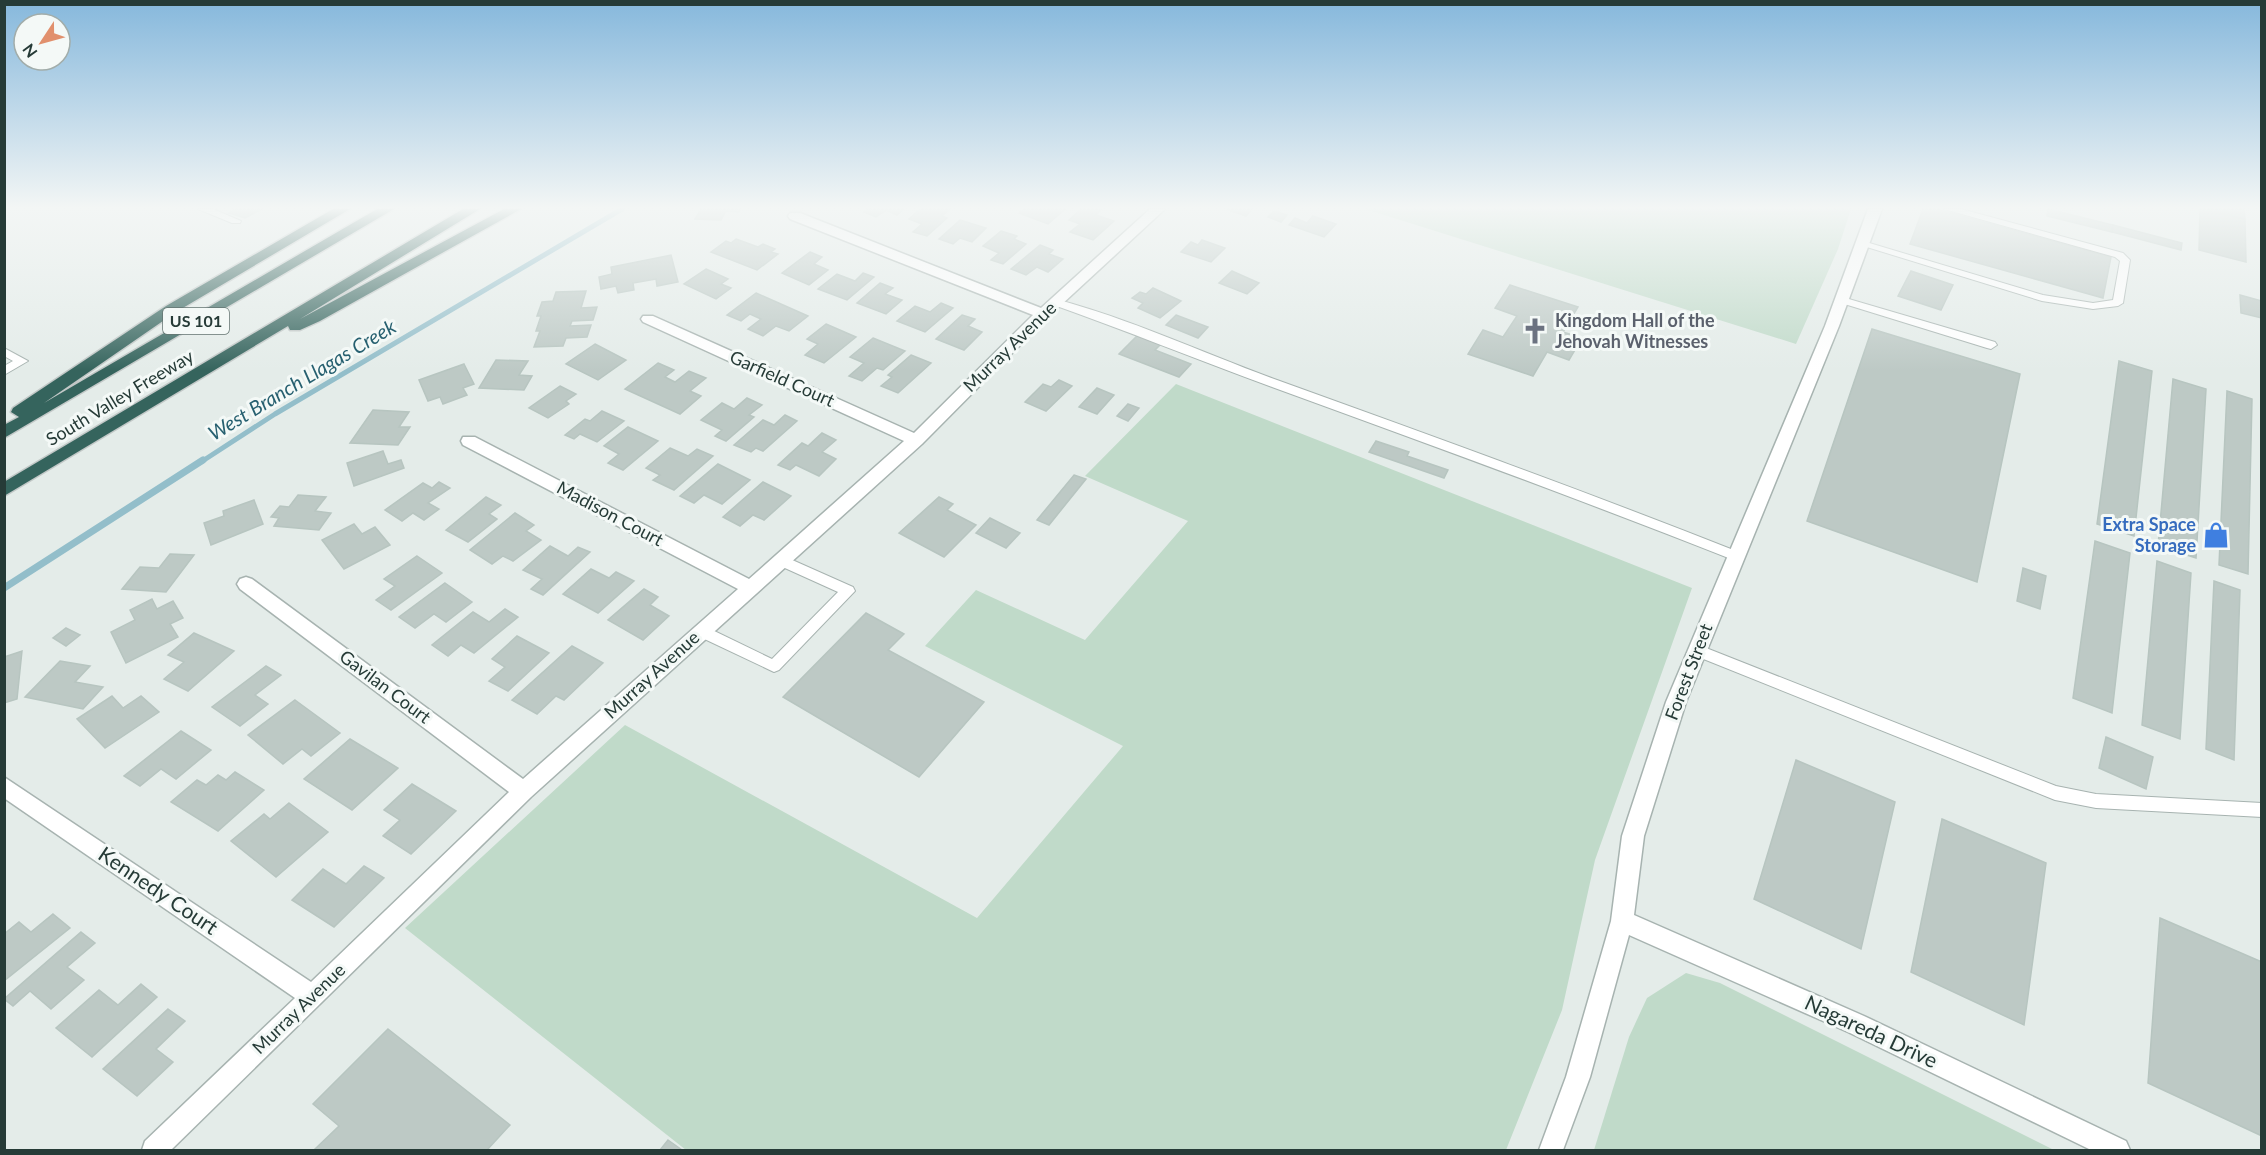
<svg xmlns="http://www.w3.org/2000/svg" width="2266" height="1155" viewBox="0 0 2266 1155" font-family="Lato,sans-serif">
<rect width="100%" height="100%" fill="#e4ece9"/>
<!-- green -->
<g fill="#c0dac9">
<polygon points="1365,209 1851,209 1838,249 1796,344"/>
<polygon points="1176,384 1692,588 1595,860 1562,1010 1506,1150 686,1150 405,928 625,725 977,918 1123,746 925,646 976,590 1085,640 1188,521 1085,476"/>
<polygon points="1686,973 1720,983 2054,1150 1594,1150 1629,1037 1647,998"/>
</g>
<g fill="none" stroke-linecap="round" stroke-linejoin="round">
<!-- stream-far1 -->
<polyline stroke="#93beca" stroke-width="5" points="201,462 275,414 622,209"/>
<!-- stream -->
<polyline stroke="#93beca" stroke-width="7" points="4,588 203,460"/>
</g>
<!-- building -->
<g fill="#bdc9c5" stroke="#b7c5c0" stroke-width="1.5">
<polygon points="236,209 262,209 245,218 229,213"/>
<polygon points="701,209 740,209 739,212 726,211 721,220 695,219"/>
<polygon points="868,209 904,209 897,215 886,210 876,217 864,212"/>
<polygon points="920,209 950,209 942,216 947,218 927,236 913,232 922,224 909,219"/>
<polygon points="1024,209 1065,209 1048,224 1019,213"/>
<polygon points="1081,209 1101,210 1096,215 1114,221 1093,240 1070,232 1080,224 1069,220"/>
<polygon points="1226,209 1252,209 1246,216"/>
<polygon points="1923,209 1937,209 2111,257 2103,298 1910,244"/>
<polygon points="2048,209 2113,225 2112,232 2047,216"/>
<polygon points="2200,209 2245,219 2246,262 2199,250"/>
<polygon points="2200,209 2244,209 2245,219"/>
<polygon points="1274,211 1287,215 1281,222 1268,217"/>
<polygon points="1313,216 1336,224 1324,237 1289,225 1295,218 1307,223"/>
<polygon points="960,220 986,228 972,242 960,238 953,244 939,239"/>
<polygon points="2113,225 2182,243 2181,250 2112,232"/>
<polygon points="1001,231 1017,236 1014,239 1026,244 1003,264 991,260 999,253 983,246"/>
<polygon points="736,239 758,247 763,244 775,249 771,252 778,254 757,270 711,252 726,241 731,243"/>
<polygon points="1202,240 1225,248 1211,262 1181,252 1191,242 1198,245"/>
<polygon points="1040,245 1053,250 1049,254 1063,259 1048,272 1037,267 1026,275 1011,269"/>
<polygon points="810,252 822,257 814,264 828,270 809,285 782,273"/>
<polygon points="671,255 678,282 657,286 656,279 633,283 634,290 618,293 616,286 601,289 599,277 612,274 611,267"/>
<polygon points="706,269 728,279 721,284 731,288 716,299 684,284"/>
<polygon points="1232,271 1259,283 1247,294 1219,283"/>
<polygon points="1911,271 1953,285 1941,310 1898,296"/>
<polygon points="863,273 874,277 847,300 818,289 837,274 855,281"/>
<polygon points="880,283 893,288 885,294 902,300 886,314 857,303"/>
<polygon points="1510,285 1578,307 1563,332 1582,338 1569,360 1547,352 1533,376 1468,354 1483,330 1503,337 1517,316 1495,308"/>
<polygon points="1153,288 1181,301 1160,318 1138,308 1143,303 1132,298 1140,292 1146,294"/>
<polygon points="586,291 581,308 597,307 593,320 572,321 570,326 591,325 587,337 566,338 563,346 534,347 540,331 536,331 541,316 537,316 542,302 553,301 556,292"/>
<polygon points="756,293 808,316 789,331 776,326 763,336 748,329 761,319 750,314 741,321 727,315"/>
<polygon points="2240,295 2262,301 2262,318 2241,313"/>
<polygon points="941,303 953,308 925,332 897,321 915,306 930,312"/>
<polygon points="962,315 975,319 968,326 982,332 964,350 936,339"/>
<polygon points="1176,315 1208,327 1198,338 1166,325"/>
<polygon points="826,324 856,337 824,363 805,355 818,344 807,339"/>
<polygon points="1872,329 2020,374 1977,582 1807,521"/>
<polygon points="1138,335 1161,344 1155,350 1191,364 1179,377 1119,354"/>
<polygon points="873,338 905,351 883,370 877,368 862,381 849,376 864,363 850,357"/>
<polygon points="595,344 626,360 598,380 566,364"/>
<polygon points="911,355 931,363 898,393 881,386 892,377 888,375"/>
<polygon points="496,360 528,361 519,375 532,376 524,390 479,388"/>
<polygon points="2119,361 2152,371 2134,536 2097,524"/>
<polygon points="658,363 674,370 665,377 675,382 689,371 706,378 690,391 701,396 680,414 625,389"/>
<polygon points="464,364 474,384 463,388 467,395 443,404 440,397 428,401 419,380"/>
<polygon points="2173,379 2206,389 2196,558 2158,546"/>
<polygon points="1059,380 1072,386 1046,411 1025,402 1043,384 1051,387"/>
<polygon points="560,386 576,394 566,401 569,404 548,418 529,408"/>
<polygon points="1097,388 1114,395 1097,414 1079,407"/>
<polygon points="2227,391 2252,399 2248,574 2219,565"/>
<polygon points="747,398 762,405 749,415 754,417 726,441 715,436 722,430 701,420 722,403 734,409"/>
<polygon points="1128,404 1139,408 1128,421 1117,416"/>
<polygon points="373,410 409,412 399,427 410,427 398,445 350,443"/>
<polygon points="602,411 624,421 597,442 580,434 574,439 565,435 585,419 590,421"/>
<polygon points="785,415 797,421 763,451 756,448 751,452 734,445 763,420 774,425"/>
<polygon points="628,427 658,441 623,470 608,463 619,454 604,446"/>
<polygon points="822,433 836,440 822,452 836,459 819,476 796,465 790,470 778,465 802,443 808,446"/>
<polygon points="1376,441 1409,452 1407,456 1448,470 1444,478 1369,452"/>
<polygon points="670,448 688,456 697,449 713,456 674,490 653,480 660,475 646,468"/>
<polygon points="383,451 388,464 401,460 404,468 354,486 347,463"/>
<polygon points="718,464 750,480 722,504 704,495 694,503 680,496"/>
<polygon points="1074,475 1086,479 1049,525 1037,520"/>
<polygon points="439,482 450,488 428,503 439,509 424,520 413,513 402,521 385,510 423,483 432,488"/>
<polygon points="763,482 791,496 764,520 753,515 740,526 723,517"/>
<polygon points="298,495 326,497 315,511 331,513 319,530 274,526 279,518 271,517 280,506 289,507"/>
<polygon points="486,497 501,505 489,514 497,519 468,542 446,530"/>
<polygon points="939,497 953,504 947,510 976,525 944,557 899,533"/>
<polygon points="254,500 263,524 211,545 204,523 224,516 223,511"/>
<polygon points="515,513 534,525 526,531 541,540 513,561 503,556 492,564 470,550"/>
<polygon points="990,518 1020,533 1006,548 976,533"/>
<polygon points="354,524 362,534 375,527 390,545 344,569 322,540"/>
<polygon points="2095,541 2130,553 2112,713 2073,698"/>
<polygon points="550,546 568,556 578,547 590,552 543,595 531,589 542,579 523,570"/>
<polygon points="170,554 194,555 166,592 122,589 140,567 159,568"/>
<polygon points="417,556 442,573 391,610 376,600 395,586 384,579"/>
<polygon points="2157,561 2191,573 2180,739 2142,725"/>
<polygon points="2023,568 2046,576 2040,609 2017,601"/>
<polygon points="591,569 609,578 616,572 634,581 598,613 563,594"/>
<polygon points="2214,581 2240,590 2234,760 2206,749"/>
<polygon points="445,583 472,602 446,622 434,614 415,628 399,617"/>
<polygon points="644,589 658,597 650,605 669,616 643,640 608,620"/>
<polygon points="152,599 157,609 173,601 183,618 170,624 178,637 126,663 111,632 135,620 130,610"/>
<polygon points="505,609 518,617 474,653 461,645 448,656 432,645 473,612 489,622"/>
<polygon points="866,613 904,634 888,650 984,702 919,777 783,697"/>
<polygon points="66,628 80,635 66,646 53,638"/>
<polygon points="194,633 234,651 188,691 164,679 184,662 168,655"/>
<polygon points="517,636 549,653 508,691 489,681 505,667 492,659"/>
<polygon points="572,646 603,663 564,700 556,696 537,714 512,700"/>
<polygon points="22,651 17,699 4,703 4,657"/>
<polygon points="60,661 90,666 75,682 103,687 83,709 25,697"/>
<polygon points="266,666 281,675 255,695 268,704 240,726 212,707"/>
<polygon points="112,696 123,708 141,696 159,712 105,748 77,719"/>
<polygon points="295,700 340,733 311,756 302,749 283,764 248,735"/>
<polygon points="181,731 211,750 176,779 161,769 140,786 124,776"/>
<polygon points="2106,737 2153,757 2146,789 2099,768"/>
<polygon points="350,739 398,768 352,810 304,779"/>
<polygon points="1796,760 1895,802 1861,949 1754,899"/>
<polygon points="235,772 264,790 218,831 171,802 197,780 206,785 218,775 226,780"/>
<polygon points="412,784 456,811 411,854 383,836 400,820 384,810"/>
<polygon points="289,803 328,832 276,877 231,841 264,814 270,819"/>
<polygon points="1942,819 2046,863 2024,1025 1911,972"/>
<polygon points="364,866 384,878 334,927 292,900 323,869 346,884"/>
<polygon points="53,914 70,928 4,981 4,934 19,922 31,932"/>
<polygon points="2160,918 2262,962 2262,1136 2148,1083"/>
<polygon points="81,932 95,943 67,967 84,980 51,1009 30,991 13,1006 4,999"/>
<polygon points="141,984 157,997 92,1057 56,1028 99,990 118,1005"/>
<polygon points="168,1009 185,1021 156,1049 173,1062 137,1096 103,1069"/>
<polygon points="388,1029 510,1125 487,1150 314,1150 339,1126 313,1104"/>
<polygon points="668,1140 682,1150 660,1150"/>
</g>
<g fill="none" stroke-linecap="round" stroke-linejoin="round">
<!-- lane casing -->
<g stroke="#a7b3b0" stroke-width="2">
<g id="lane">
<polygon points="198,209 213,209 241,221 240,223 232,223"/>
<polygon points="1944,209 1961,209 2123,253 2130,260 2123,303 2118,306 2093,309 2042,301 1857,244 1858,242 1866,242 2043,295 2093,303 2113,300 2120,261 2115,257"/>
<polygon points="1842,297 1995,342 1997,345 1991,349 1987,348 1838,302 1837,300"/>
<path d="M 1055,299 C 1131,319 1203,353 1277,380 C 1432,436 1587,492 1741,553 L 1743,556 L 1736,561 L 1731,559 C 1579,499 1426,443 1272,387 C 1198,360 1125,330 1051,304 L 1050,302 Z"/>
<polygon points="4,348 28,361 4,375 4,366 13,361 4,356"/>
<polygon points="781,555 853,587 855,591 779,670 774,672 696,635 694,631 696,627 706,627 772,659 838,592 776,564 774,560 776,556"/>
<polygon points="1696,644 2056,786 2096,794 2262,803 2262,817 2096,808 2055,800 1691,654 1689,650 1691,646"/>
</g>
</g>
<!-- street casing -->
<g stroke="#a7b3b0" stroke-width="3">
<g id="street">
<polygon points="1150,209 1165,209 1048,317 922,444 531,797 171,1150 142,1150 145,1141 295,998 4,798 4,777 311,982 509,792 240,589 237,584 240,579 246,577 252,579 523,779 738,589 463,445 461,441 463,437 475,437 749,579 904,441 643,322 641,319 643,316 653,316 914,433 1033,315 790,219 788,216 790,213 800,213 1041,308"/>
<polygon points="1868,209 1882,209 1839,326 1686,702 1644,836 1634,915 1864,1016 2126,1141 2130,1150 2091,1150 1848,1032 1629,935 1590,1077 1563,1150 1539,1150 1566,1077 1611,921 1622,836 1666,702 1825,326"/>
</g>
</g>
<!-- highway casing -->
<g stroke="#c2c8c7" stroke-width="3">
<g id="highway">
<polygon points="333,209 350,209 176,312 44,403 377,209 394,209 4,438 4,425 19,417 11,412 13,408 166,306"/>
<polygon points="463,209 480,209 300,319 504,209 521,209 320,321 300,330 290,330 288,326 4,496 4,482"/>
</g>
</g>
<!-- lane -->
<use href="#lane" fill="#fff" fill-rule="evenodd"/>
<!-- street -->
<use href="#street" fill="#fff" fill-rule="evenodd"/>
<!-- highway -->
<use href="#highway" fill="#35645d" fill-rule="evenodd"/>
</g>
<!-- sky -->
<linearGradient id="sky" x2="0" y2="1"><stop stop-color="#86b8dc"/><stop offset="0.56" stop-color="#f3f6f5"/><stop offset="1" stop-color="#f3f6f5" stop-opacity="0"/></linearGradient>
<rect width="2266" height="371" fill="url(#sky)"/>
<!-- icons -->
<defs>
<g id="church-bare" transform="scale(2.07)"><path d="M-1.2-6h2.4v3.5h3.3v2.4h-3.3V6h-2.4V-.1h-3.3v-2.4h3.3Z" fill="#6b7280" stroke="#f4f9f7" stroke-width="2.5" paint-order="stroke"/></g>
<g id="shop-bare" transform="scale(2.07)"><path d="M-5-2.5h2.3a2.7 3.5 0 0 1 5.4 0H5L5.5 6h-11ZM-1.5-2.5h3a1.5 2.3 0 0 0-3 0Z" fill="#3f7fe0" stroke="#f4f9f7" stroke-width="2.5" paint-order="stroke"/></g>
</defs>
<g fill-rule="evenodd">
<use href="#church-bare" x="1535" y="331"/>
<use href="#shop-bare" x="2216" y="535"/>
</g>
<g text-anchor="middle" stroke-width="6" stroke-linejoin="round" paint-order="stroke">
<!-- shield labels -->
<rect fill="#f4f9f7" stroke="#647471" stroke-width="1.5" x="163" y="308" width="66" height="26" rx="4.5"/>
<g font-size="16" font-weight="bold" fill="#263b37">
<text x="196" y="327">US 101</text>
</g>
<!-- worship labels -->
<g font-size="18" font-weight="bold" fill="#5b616d" stroke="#f4f9f7" text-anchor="start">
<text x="1555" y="327">Kingdom Hall of the<tspan x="1555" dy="21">Jehovah Witnesses</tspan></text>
</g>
<!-- street labels -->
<g font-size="18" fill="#263b37" stroke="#f4f9f7">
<text transform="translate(1010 347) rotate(-44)" y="6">Murray Avenue</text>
<text transform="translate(782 379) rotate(24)" y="6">Garfield Court</text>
<text transform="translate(120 398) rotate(-31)" y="6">South Valley Freeway</text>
<text transform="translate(610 514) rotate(28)" y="6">Madison Court</text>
<text transform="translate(1689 672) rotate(-69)" y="6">Forest Street</text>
<text transform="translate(652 675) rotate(-42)" y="6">Murray Avenue</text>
<text transform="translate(385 687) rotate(37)" y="6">Gavilan Court</text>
<text transform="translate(299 1009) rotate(-44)" y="6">Murray Avenue</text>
</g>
<!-- shop labels -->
<g font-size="18" font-weight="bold" fill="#366cbe" stroke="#f4f9f7" text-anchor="end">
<text x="2196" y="531">Extra Space<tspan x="2196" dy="21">Storage</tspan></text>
</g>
<!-- water labels -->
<g font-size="20" font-style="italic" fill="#276070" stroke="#f4f9f7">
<text transform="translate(302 380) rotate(-31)" y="7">West Branch Llagas Creek</text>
</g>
<!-- near-street labels -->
<g font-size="21" fill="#263b37" stroke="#f4f9f7">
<text transform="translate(158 891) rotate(34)" y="7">Kennedy Court</text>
<text transform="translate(1871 1032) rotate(25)" y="7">Nagareda Drive</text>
</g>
</g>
<!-- border -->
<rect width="2266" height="1155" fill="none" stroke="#263b37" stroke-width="12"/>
<!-- north arrow -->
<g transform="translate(42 42) rotate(234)"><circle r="28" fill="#f4f9f7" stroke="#a2adaa" stroke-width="1.5"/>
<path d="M0-4.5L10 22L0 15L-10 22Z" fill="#e1906d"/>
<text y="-9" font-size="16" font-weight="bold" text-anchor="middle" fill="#263b37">N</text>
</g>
</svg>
